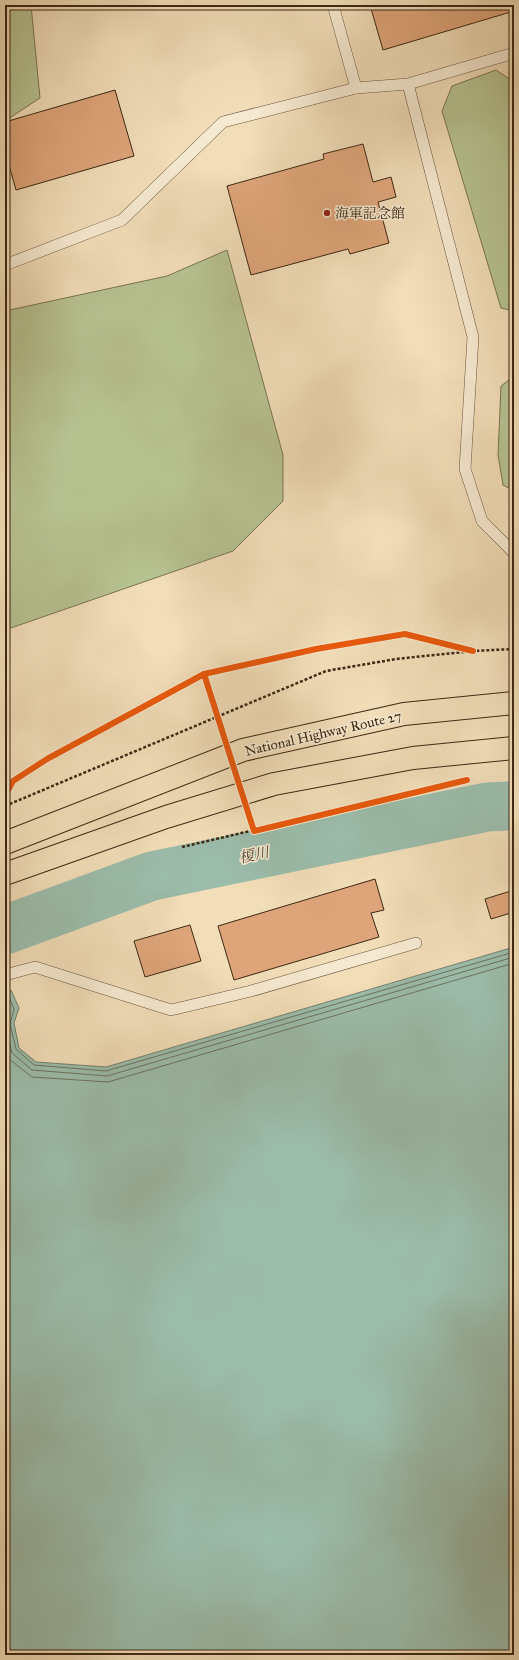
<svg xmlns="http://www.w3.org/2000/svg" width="519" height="1660" viewBox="0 0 519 1660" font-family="'IM FELL Great Primer','Noto Serif JP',serif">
<rect width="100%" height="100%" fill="#f1ddb8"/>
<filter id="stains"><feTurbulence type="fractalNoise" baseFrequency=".005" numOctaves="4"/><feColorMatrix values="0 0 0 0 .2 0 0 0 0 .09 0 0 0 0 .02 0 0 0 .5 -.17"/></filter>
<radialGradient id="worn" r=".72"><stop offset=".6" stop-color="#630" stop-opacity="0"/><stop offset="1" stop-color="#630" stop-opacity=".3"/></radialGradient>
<!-- green -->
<g fill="#b7c291" stroke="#7a7452">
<polygon points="5,5 31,5 40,98 5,121"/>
<polygon points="496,70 514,82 514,311 501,308 442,111 452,86"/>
<polygon points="227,250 283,455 283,501 233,551 5,630 5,311 167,276"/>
<polygon points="514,376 514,491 503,485 498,455 501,386"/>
</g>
<!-- water -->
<polygon fill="#9bbcaa" stroke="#75806e" points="514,947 514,1655 5,1655 5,993 11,990 19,1008 14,1023 19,1048 36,1062 106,1067"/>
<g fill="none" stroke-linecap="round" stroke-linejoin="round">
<!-- shore -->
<g stroke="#6c725e" stroke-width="1">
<polyline points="5,996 9,997 14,1009 10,1024 16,1049 34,1065 106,1071 514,952"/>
<polyline points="5,1025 12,1053 32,1070 107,1076 514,957"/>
<polyline points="5,1052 9,1059 32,1077 108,1082 514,963"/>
</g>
<!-- river -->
<polyline stroke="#9bbcaa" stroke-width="49" points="5,930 152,876 487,807 509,806"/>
</g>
<!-- building -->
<g fill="#dea57a" stroke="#3d2713">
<polygon points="370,5 514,5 514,11 383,50"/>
<polygon points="115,90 134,156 16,190 5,151 5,122"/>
<polygon points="363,144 373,182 391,177 396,197 378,202 389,243 350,254 348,249 251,275 227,186 324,159 323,154"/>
<polygon points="375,879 384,910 371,913 379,937 234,980 218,926"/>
<polygon points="514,890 514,912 491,919 485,899"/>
<polygon points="190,925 201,961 145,977 134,941"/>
</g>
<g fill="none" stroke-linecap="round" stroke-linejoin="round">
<!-- lane casing -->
<g stroke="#6a543c" stroke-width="12">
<g id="lane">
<polyline points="333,5 356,88"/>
<polyline points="408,84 473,337 465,469 482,521 514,553"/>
<polyline points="5,265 122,220 223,122 356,88 408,84 514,53"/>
<polyline points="5,975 35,967 171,1010 251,991 416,943"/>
</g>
</g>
<!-- highway casing -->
<g stroke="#3d2713" stroke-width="24">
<g id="highway">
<polyline points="5,843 243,750 404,714 514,703"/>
<polyline points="5,874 166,817 274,784 413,758 514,748"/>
</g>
</g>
<!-- path -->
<g stroke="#3d2713" stroke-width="2.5" stroke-dasharray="3 2" stroke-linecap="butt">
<polyline points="5,806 326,671 396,659 473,651 514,649"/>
<polyline points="182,847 467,780"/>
</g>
<!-- lane -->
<use href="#lane" stroke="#f6e9d1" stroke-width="11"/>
<!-- highway -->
<use href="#highway" stroke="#f1ddb8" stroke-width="22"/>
<!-- cycleway casing -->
<g stroke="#f6e9d1" stroke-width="8">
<g id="cycleway">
<polyline points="204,674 254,831 467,780"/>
<polyline points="5,796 13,781 47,759 204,674 316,649 405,634 473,651"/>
</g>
</g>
<!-- cycleway -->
<use href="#cycleway" stroke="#e8590c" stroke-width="6"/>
</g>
<!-- markers -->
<circle fill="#8f2418" stroke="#f6e9d1" stroke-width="1.5" cx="327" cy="213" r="4"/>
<g text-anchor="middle" stroke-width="3" stroke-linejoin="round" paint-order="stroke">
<!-- poi labels -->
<g font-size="14" fill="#3d2713" stroke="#f6e9d1" text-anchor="start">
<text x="335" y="218">海軍記念館</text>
</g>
<!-- street labels -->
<g font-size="14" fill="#3d2713" stroke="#f6e9d1">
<text transform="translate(323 733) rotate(-13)" y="5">National Highway Route 27</text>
</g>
<!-- water labels -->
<g font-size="15" font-style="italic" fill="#544c39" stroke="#f6e9d1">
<text transform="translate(254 855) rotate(-12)" y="5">榎川</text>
</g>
</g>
<!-- margin -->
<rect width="519" height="1660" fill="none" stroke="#f1ddb8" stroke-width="20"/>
<rect x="6" y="6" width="507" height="1648" fill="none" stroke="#3d2713" stroke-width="2"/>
<rect x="10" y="10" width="499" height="1640" fill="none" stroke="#3d2713"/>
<rect width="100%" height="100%" filter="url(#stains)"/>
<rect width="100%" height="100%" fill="url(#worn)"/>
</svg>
